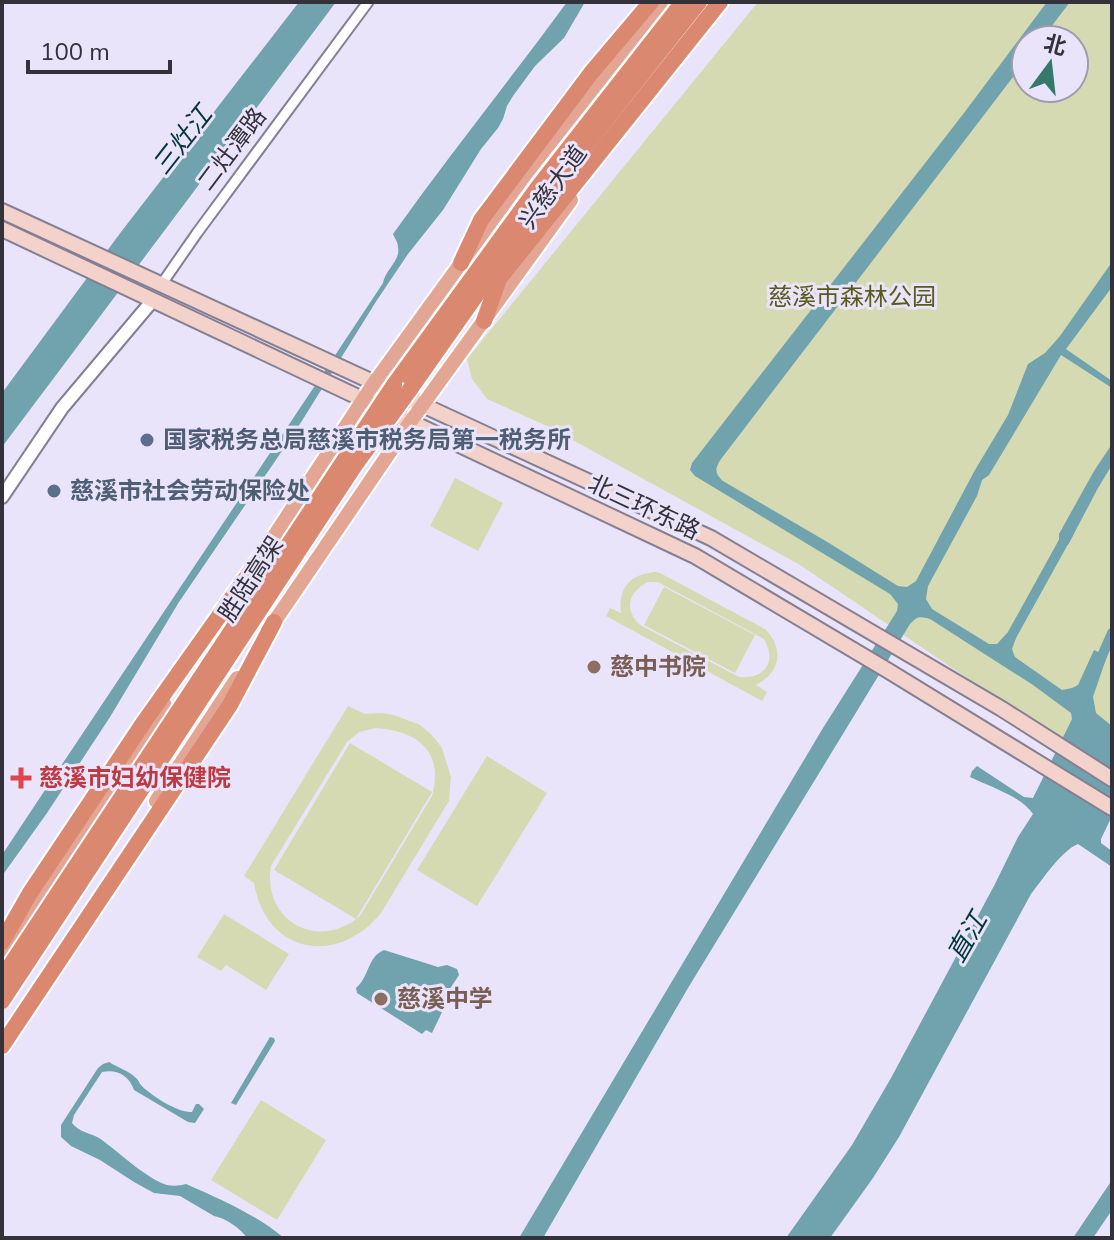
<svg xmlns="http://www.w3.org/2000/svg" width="1114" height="1240" viewBox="0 0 1114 1240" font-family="'Nunito Sans','Noto Sans SC',sans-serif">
<rect width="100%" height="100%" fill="#eae4fb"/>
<!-- green -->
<g fill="#d6dab2" fill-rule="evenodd">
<path d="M 758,2 L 1112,2 L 1112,770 L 1001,701 L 800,565 L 547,426 L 487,399 L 472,379 L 467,359 ZM 1026,40 L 1074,40 L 1074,88 L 1026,88 Z"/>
<polygon points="455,478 503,503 478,551 430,526"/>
<path d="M 655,572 L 660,573 L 765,629 C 785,649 780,673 756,685 L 767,692 L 762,701 L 606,616 L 610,608 L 621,613 C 618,588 630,574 655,572 ZM 648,582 L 658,582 L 764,639 C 777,661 765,680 739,677 L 640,625 C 623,608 629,592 648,582 Z"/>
<polygon points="664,587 755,635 735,673 644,625"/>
<path d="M 348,706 L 365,714 L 382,713 L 394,715 L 420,725 L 432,735 L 442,748 L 451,777 L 449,801 L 381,913 C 337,967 266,954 254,883 L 244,876 ZM 376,728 C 418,731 444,751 432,796 L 360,916 C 318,952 262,921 271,866 L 347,742 L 359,732 Z"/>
<polygon points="350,743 432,792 356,919 274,870"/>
<polygon points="487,756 547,793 477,906 417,870"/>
<polygon points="224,914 289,954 266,990 226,965 221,971 197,957"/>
<polygon points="261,1100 326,1140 277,1220 211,1180"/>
</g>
<!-- water -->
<g fill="#70a3ad">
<polygon points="299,2 336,2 2,447 2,393 121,232"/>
<path d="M 567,2 L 585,2 L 564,38 L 535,66 L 513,96 L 507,106 L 503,119 L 498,128 L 481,149 L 443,210 L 408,254 L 377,300 L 295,432 L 179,602 L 110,717 L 47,813 L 2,876 L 2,855 C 128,664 257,474 383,283 C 385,270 401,260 398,247 C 398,242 395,239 393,234 C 449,155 510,80 567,2 Z"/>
<path d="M 1047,2 L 1070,2 L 1041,40 L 1026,40 L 1026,60 L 721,459 C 715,468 714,473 723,481 L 829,543 L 898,586 L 907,587 L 916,581 L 975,470 L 1008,415 L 1028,364 L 1045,353 L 1060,336 L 1112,262 L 1112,287 L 1066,349 L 1112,381 L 1112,388 L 1061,355 L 989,475 L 982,480 L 977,496 L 928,586 L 926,599 L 932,609 L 989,644 L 997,644 L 1007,633 L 1016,638 L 1012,649 L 1015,657 L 1062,690 L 1072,688 L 1078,685 L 1094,650 L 1107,656 L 1093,697 L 1096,713 L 1112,726 L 1112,816 L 1101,839 L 1101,843 L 1112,851 L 1112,867 L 1078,844 C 1062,850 1042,880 1031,894 L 899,1137 L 873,1178 L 830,1238 L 786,1238 L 852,1145 L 891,1078 L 995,884 L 1018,837 L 1033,814 C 1021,796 990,787 970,777 L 972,771 L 977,766 L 1024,797 L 1033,798 L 1072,719 L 1071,713 L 1033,685 L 930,619 C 920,616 917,616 910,624 L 688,988 L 543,1238 L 519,1238 L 823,728 L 897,611 L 898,604 L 890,594 L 695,476 L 690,470 L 692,463 L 964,113 Z"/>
<polygon points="1112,444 1112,465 1098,488 1068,545 1059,540 1059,534 1094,471"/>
<path d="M 384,950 L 438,967 L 447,965 L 457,969 L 459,975 L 440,1004 L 444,1008 L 432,1033 L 426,1030 L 422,1034 L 357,993 L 356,988 C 370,976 367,957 384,950 Z"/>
<polygon points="270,1037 274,1038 275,1041 236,1105 231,1103"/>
<path d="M 109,1062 C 117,1067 131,1072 137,1079 C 139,1081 139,1083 141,1085 C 150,1095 178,1113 192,1112 L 196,1104 L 199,1104 L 204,1109 L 195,1123 L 188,1122 L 134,1090 C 129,1076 118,1069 102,1072 L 74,1115 L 72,1123 C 79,1132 90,1133 99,1138 C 118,1151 145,1178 167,1185 C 173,1186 179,1186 186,1184 C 220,1199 255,1214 284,1238 L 247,1238 C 241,1229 226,1218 214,1216 L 180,1196 L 154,1193 L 134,1182 L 100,1160 L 71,1146 L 61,1137 L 61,1125 L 98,1068 L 103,1064 Z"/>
<polygon points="1112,1180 1112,1210 1093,1238 1073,1238"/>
</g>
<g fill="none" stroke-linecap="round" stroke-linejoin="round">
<!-- canal -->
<g stroke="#70a3ad" stroke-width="10">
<polyline points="1007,644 1069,532"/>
<polyline points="1098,665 1112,633"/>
</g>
<!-- minor casing -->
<g stroke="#847f93" stroke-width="13">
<polyline id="minor" points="161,285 197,233 368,2"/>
</g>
<!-- tertiary casing -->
<g stroke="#847f93" stroke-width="16">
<polyline id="tertiary" points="2,497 62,408 153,300"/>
</g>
<!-- secondary casing -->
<g stroke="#847f93" stroke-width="18">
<g id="secondary">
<polyline points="2,211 711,538 1002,709 1112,779"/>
<polyline points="2,229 695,556 887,670 1112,808"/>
</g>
</g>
<!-- primary casing -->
<g stroke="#fff" stroke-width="18">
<g id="primary">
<polyline points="252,570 374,383 525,175 661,2"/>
<polyline points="268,631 411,421 571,200"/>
<polyline points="156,801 237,678"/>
<polyline points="2,957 165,705"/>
</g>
</g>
<!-- trunk casing -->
<g stroke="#fff" stroke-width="20">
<g id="trunk">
<polyline points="461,263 481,220 591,73 651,2"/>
<polyline points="484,321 499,279 720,2"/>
<polyline points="394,385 539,186 683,2"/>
<polyline points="411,388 548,193 699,2"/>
<polyline points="2,942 30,893 144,722 258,561"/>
<polyline points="2,1046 230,705 274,622"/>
</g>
</g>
<!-- minor -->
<use href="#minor" stroke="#fff" stroke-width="9"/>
<!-- tertiary -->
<use href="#tertiary" stroke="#fff" stroke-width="12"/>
<!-- secondary -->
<use href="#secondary" stroke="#f2d2ca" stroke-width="14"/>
<!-- primary -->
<use href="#primary" stroke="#e4a694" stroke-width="14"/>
<!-- trunk -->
<use href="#trunk" stroke="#db8870" stroke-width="16"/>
<!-- trunk-bridge casing -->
<g stroke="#fff" stroke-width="20" stroke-linecap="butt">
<g id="trunk-bridge">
<polyline points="2,978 394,385"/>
<polyline points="2,1001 355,465 411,388"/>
</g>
</g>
<!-- trunk-bridge -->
<use href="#trunk-bridge" stroke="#db8870" stroke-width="16"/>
</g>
<!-- markers -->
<g fill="#5c6f8a" stroke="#eae4fb" stroke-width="3">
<circle cx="147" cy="440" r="8"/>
<circle cx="54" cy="491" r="8"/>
</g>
<g fill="#8d6e63" stroke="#eae4fb" stroke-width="3">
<circle cx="594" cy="667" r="8"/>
<circle cx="381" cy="999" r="8"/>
</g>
<path fill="#e0444e" stroke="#eae4fb" stroke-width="3" d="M17 766h8v8h8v8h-8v8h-8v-8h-8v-8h8z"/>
<g text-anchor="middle" stroke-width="6" stroke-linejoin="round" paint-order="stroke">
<!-- street labels -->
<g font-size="24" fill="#33313a" stroke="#eae4fb">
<text transform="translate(232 149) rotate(-53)" y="8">二灶潭路</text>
<text transform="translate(553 187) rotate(-54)" y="8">兴慈大道</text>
<text transform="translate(644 507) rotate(25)" y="8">北三环东路</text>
<text transform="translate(251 579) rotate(-57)" y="8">胜陆高架</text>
</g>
<!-- park labels -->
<g font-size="24" fill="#585b1a" stroke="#eae4fb">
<text x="852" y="305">慈溪市森林公园</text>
</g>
<!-- service labels -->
<g font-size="24" font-weight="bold" fill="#4e5e75" stroke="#eae4fb" text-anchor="start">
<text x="163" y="448">国家税务总局慈溪市税务局第一税务所</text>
<text x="70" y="499">慈溪市社会劳动保险处</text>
</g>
<!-- education labels -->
<g font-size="24" font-weight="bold" fill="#785e54" stroke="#eae4fb" text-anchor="start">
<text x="610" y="675">慈中书院</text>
<text x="397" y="1007">慈溪中学</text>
</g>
<!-- health labels -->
<g font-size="24" font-weight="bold" fill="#be3a42" stroke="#eae4fb" text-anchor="start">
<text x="39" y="786">慈溪市妇幼保健院</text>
</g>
<!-- water labels -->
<g font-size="26" font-style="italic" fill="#02363e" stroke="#eae4fb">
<text transform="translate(182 140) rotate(-52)" y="9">三灶江</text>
<text transform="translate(967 937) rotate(-60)" y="9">直江</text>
</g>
</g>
<!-- border -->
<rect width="1114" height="1240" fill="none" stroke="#33313a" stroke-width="8"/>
<!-- north arrow -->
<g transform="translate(1050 64) rotate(15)"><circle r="38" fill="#eae4fb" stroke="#a19cae" stroke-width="2"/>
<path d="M0-6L14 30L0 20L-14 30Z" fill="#35796b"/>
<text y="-12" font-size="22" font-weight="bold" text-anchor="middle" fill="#33313a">北</text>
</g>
<!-- scale -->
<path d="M28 60v12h142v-12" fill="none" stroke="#33313a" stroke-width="4"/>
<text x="40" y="60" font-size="24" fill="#33313a" stroke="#eae4fb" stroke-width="6" paint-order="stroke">100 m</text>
</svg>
